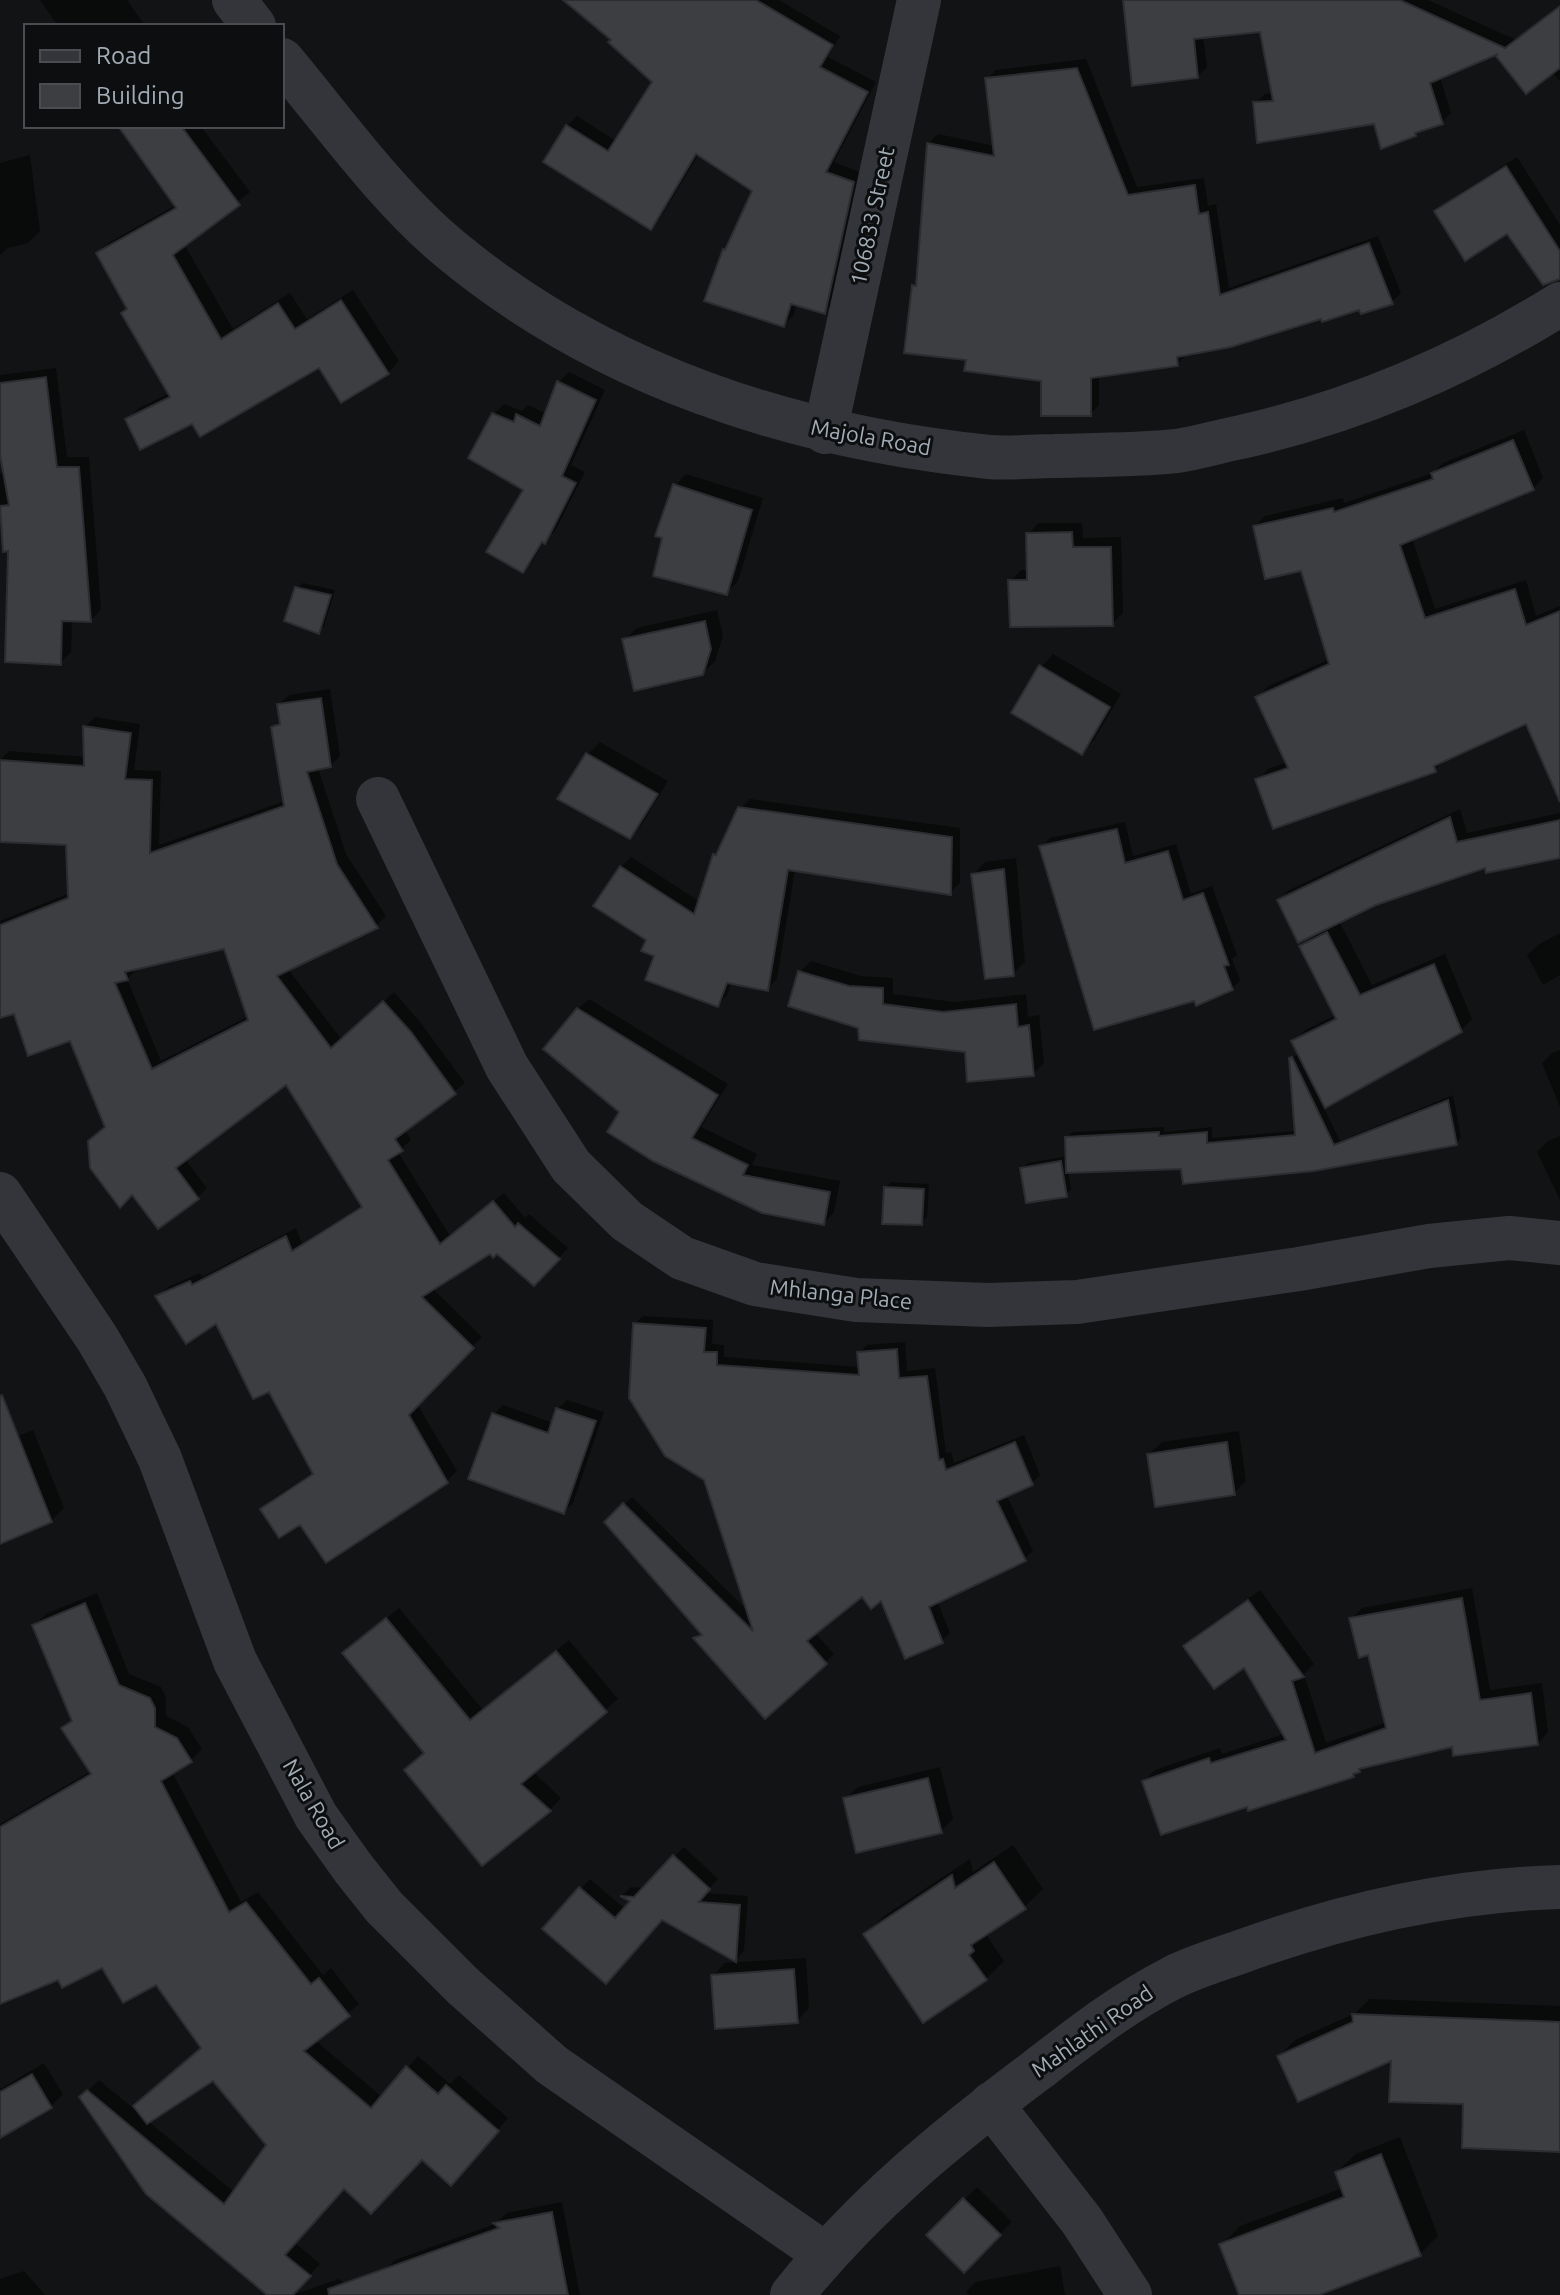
<svg xmlns="http://www.w3.org/2000/svg" width="1560" height="2295" viewBox="0 0 1560 2295" font-family="Ubuntu,sans-serif">
<rect width="100%" height="100%" fill="#121314"/>
<!-- shadow -->
<g fill="#0007" fill-rule="evenodd">
<polygon points="40,0 127,0 145,26 58,26"/>
<polygon points="566,0 779,0 840,36 828,57 876,82 834,162 862,173 834,303 824,312 797,304 793,316 783,325 724,250 730,245 755,190 699,154 660,218 651,227 567,126 577,116 616,141 655,82 614,40"/>
<polygon points="1125,0 1428,0 1516,40 1560,4 1560,81 1551,72 1505,49 1440,77 1451,113 1442,122 1419,130 1414,134 1375,121 1255,103 1265,94 1273,93 1262,30 1203,36 1207,67 1198,76"/>
<polygon points="1086,59 1137,187 1204,178 1208,206 1216,204 1229,288 1378,236 1401,293 1392,302 1360,308 1186,355 1177,364 1099,375 1099,405 1090,414 1043,379 968,358 914,286 919,280 929,143 938,134 995,146 987,79 996,70"/>
<polygon points="132,126 196,126 198,130 202,128 250,192 184,244 233,329 290,293 307,319 353,290 399,361 388,373 320,365 193,421 127,420 139,408 170,393 129,308 98,253 110,242 176,205"/>
<polygon points="30,155 40,231 28,243 8,248 0,255 0,163"/>
<polygon points="1517,157 1560,225 1560,277 1508,232 1451,202 1462,192"/>
<polygon points="56,368 67,457 89,457 101,609 91,620 72,619 71,652 60,663 10,549 3,515 0,515 0,473 5,473 0,444 0,375"/>
<polygon points="569,372 605,390 571,465 585,472 555,531 544,541 533,561 522,571 526,489 494,414 504,404 522,411 528,405 547,414 559,382"/>
<polygon points="1524,430 1543,478 1533,489 1412,538 1435,609 1526,580 1536,616 1560,606 1560,797 1527,722 1446,759 1435,770 1258,780 1268,769 1287,762 1258,697 1268,686 1330,659 1303,568 1255,526 1265,516 1343,498 1344,503 1433,473 1443,463"/>
<polygon points="686,474 763,498 738,581 727,592 675,486"/>
<polygon points="1039,523 1082,523 1083,538 1121,537 1123,613 1112,624 1011,581 1021,570 1029,570 1028,534"/>
<polygon points="303,583 335,590 324,626 319,631 297,588"/>
<polygon points="717,610 723,636 715,661 702,674 624,640 637,628"/>
<polygon points="1053,654 1121,694 1094,740 1081,753 1041,667"/>
<path d="M 330,689 L 340,756 L 330,766 L 318,768 L 346,854 L 386,916 L 376,926 L 288,969 L 342,1040 L 394,992 L 420,1022 L 465,1083 L 405,1130 L 411,1140 L 398,1152 L 450,1236 L 504,1193 L 525,1218 L 529,1214 L 568,1248 L 534,1284 L 498,1251 L 491,1252 L 432,1288 L 482,1337 L 417,1404 L 457,1471 L 447,1481 L 326,1560 L 300,1522 L 263,1509 L 272,1499 L 314,1472 L 270,1389 L 217,1321 L 158,1296 L 168,1287 L 200,1273 L 202,1277 L 296,1228 L 302,1243 L 363,1205 L 286,1082 L 185,1159 L 207,1188 L 198,1197 L 133,1193 L 71,1039 L 16,1012 L 0,1016 L 0,921 L 70,893 L 68,843 L 0,840 L 0,760 L 9,751 L 86,757 L 85,727 L 95,717 L 140,724 L 134,770 L 161,771 L 159,845 L 285,801 L 273,727 L 282,719 L 279,704 L 289,695 ZM 225,946 L 249,1016 L 161,1061 L 127,979 L 137,969 Z"/>
<polygon points="600,742 668,781 642,824 630,837 588,754"/>
<polygon points="750,799 960,828 960,883 950,893 795,870 777,979 767,989 732,982 727,995 718,1005 656,955 621,867 631,857 700,902 715,855 721,848 740,809"/>
<polygon points="1460,809 1467,833 1560,813 1560,839 1375,904 1339,921 1372,985 1445,954 1472,1019 1461,1030 1323,1106 1340,1141 1453,1095 1461,1137 1456,1143 1183,1167 1068,1171 1071,1189 1066,1195 1022,1168 1028,1163 1068,1156 1067,1137 1073,1132 1164,1127 1164,1132 1212,1127 1212,1138 1297,1131 1291,1059 1299,1053 1294,1041 1305,1030 1336,1015 1302,947 1315,934 1279,900 1289,890"/>
<polygon points="1125,822 1133,856 1176,844 1191,894 1212,886 1237,955 1232,959 1240,980 1232,989 1042,847 1050,838"/>
<polygon points="1016,858 1025,962 1013,974 973,875 985,862"/>
<polygon points="1560,933 1560,975 1543,985 1527,955 1538,945"/>
<polygon points="811,961 861,976 893,978 893,994 955,1002 1026,994 1028,1017 1039,1015 1044,1063 1033,1074 967,1050 860,1027 800,972"/>
<polygon points="589,999 728,1084 701,1127 757,1154 752,1165 840,1181 834,1212 824,1223 622,1111 578,1009"/>
<polygon points="1560,1050 1560,1107 1542,1063 1552,1053"/>
<polygon points="1560,1136 1560,1200 1537,1152 1548,1141"/>
<polygon points="891,1182 929,1184 927,1217 921,1223 886,1188"/>
<polygon points="643,1316 713,1320 712,1344 724,1345 724,1357 860,1367 859,1353 867,1345 905,1342 907,1371 935,1368 946,1453 951,1452 954,1463 1024,1435 1040,1475 1032,1483 1006,1494 1033,1551 1024,1559 937,1600 950,1633 942,1641 917,1652 882,1598 862,1594 814,1632 834,1654 765,1716 696,1638 702,1632 607,1522 632,1497 748,1611 706,1479 635,1324"/>
<polygon points="567,1400 604,1412 573,1503 564,1512 494,1414 503,1405 553,1423 558,1409"/>
<polygon points="33,1430 64,1508 51,1521 0,1531 0,1443"/>
<polygon points="1239,1431 1246,1481 1234,1493 1149,1454 1162,1442"/>
<polygon points="1472,1588 1490,1690 1542,1683 1548,1732 1537,1744 1454,1744 1363,1766 1353,1776 1248,1804 1144,1781 1155,1770 1220,1748 1222,1754 1284,1734 1244,1665 1185,1646 1196,1635 1260,1590 1314,1664 1304,1674 1326,1743 1387,1722 1370,1652 1351,1619 1362,1608"/>
<path d="M 97,1593 L 129,1674 L 161,1687 L 166,1697 L 166,1716 L 188,1727 L 202,1749 L 191,1760 L 172,1772 L 241,1902 L 258,1892 L 323,1975 L 331,1968 L 359,2004 L 315,2040 L 382,2097 L 418,2056 L 450,2084 L 459,2075 L 508,2118 L 462,2172 L 422,2158 L 344,2187 L 295,2243 L 320,2264 L 291,2295 L 270,2295 L 227,2259 L 82,2097 L 99,2080 L 134,2109 L 203,2047 L 157,1982 L 103,1966 L 59,1977 L 0,2002 L 0,1824 L 91,1771 L 64,1728 L 73,1719 L 35,1625 L 46,1614 ZM 213,2078 L 269,2145 L 235,2193 L 148,2121 Z"/>
<polygon points="399,1608 483,1710 569,1640 618,1699 532,1771 561,1798 550,1810 426,1752 357,1642"/>
<polygon points="940,1767 953,1819 941,1831 845,1799 858,1787"/>
<polygon points="1013,1845 1043,1889 1024,1907 987,1936 1004,1961 986,1979 865,1935 884,1916 970,1859 973,1872"/>
<polygon points="684,1847 718,1879 705,1893 748,1896 744,1951 735,1960 662,1918 545,1928 590,1879 625,1909 633,1901 623,1895 631,1887 645,1888"/>
<polygon points="806,1958 809,2008 797,2021 713,1976 725,1963"/>
<polygon points="1370,1999 1560,2006 1560,2150 1466,2103 1393,2058 1279,2056 1295,2040 1354,2014"/>
<polygon points="44,2063 63,2094 51,2106 0,2124 0,2089"/>
<polygon points="1400,2137 1438,2236 1419,2255 1313,2295 1241,2295 1222,2245 1240,2226 1343,2188 1337,2172 1356,2154"/>
<polygon points="977,2187 1012,2222 964,2270 929,2235"/>
<polygon points="562,2202 580,2295 391,2295 384,2271 395,2260 495,2224 507,2213"/>
<polygon points="1060,2266 1065,2295 969,2295 966,2292 976,2282"/>
<polygon points="24,2271 45,2295 0,2295 0,2279"/>
<polygon points="339,2279 358,2295 293,2295"/>
</g>
<!-- building -->
<g fill="#3c3e42" stroke="#2c2d31" stroke-width="2" fill-rule="evenodd">
<polygon points="563,0 756,0 833,45 820,67 868,92 826,172 854,182 825,314 791,304 784,327 704,301 723,249 725,250 752,191 696,154 651,230 543,162 566,125 608,151 652,82 608,42 611,40"/>
<polygon points="1123,0 1400,0 1505,48 1560,6 1560,68 1526,94 1496,56 1498,54 1430,83 1443,124 1415,133 1416,136 1381,149 1374,124 1257,143 1253,102 1273,101 1260,32 1194,39 1198,78 1132,86"/>
<polygon points="1077,68 1128,195 1195,185 1199,214 1208,212 1220,295 1369,243 1393,304 1361,314 1359,310 1322,322 1321,319 1231,347 1177,357 1178,366 1091,378 1091,416 1041,416 1041,381 964,371 966,360 904,353 912,285 916,286 927,143 994,156 985,78"/>
<polygon points="118,126 181,126 240,205 173,255 221,339 278,303 295,329 341,300 389,374 341,403 319,368 200,437 192,424 140,450 125,419 170,397 121,313 127,309 96,253 176,208"/>
<polygon points="1506,166 1560,251 1560,279 1543,285 1507,234 1465,261 1434,211"/>
<polygon points="46,377 57,467 79,467 91,622 62,621 61,665 5,662 8,551 3,552 0,506 9,505 0,455 0,383"/>
<polygon points="557,381 596,400 562,476 576,483 545,544 542,542 523,573 486,552 523,490 468,458 492,413 514,422 516,414 540,426"/>
<polygon points="1513,440 1534,490 1400,545 1425,618 1515,589 1526,625 1560,611 1560,802 1526,724 1434,766 1436,772 1273,829 1255,779 1288,768 1255,697 1329,664 1301,571 1265,579 1253,526 1333,508 1334,512 1433,479 1431,473"/>
<polygon points="673,484 752,510 727,595 653,576 662,538 655,536"/>
<polygon points="1072,532 1073,547 1111,547 1113,626 1010,627 1008,580 1027,580 1026,533"/>
<polygon points="295,587 331,595 319,634 284,621"/>
<polygon points="705,621 711,649 703,675 634,691 622,639"/>
<polygon points="1039,665 1110,707 1082,755 1011,713"/>
<path d="M 321,698 L 331,767 L 307,772 L 337,864 L 378,928 L 277,976 L 331,1048 L 383,1001 L 411,1032 L 456,1094 L 395,1139 L 403,1151 L 388,1160 L 440,1244 L 493,1201 L 515,1227 L 518,1223 L 560,1259 L 534,1286 L 497,1254 L 493,1258 L 490,1254 L 422,1297 L 474,1348 L 409,1415 L 448,1483 L 326,1563 L 300,1525 L 279,1538 L 260,1509 L 313,1474 L 269,1392 L 253,1399 L 216,1324 L 186,1344 L 155,1296 L 190,1281 L 192,1285 L 286,1236 L 292,1251 L 362,1207 L 286,1085 L 176,1168 L 199,1199 L 158,1229 L 132,1195 L 120,1208 L 90,1168 L 88,1141 L 105,1127 L 70,1041 L 28,1056 L 14,1014 L 0,1018 L 0,925 L 68,898 L 66,845 L 0,842 L 0,760 L 84,766 L 83,726 L 131,733 L 125,779 L 152,780 L 150,853 L 284,806 L 271,727 L 280,724 L 277,704 ZM 224,949 L 248,1020 L 152,1069 L 115,983 L 128,980 L 125,972 Z"/>
<polygon points="586,753 658,794 630,839 557,799"/>
<polygon points="738,807 952,837 951,895 788,870 768,991 727,983 718,1007 645,980 654,956 641,951 646,940 593,906 620,866 694,914 713,854 716,855"/>
<polygon points="1450,817 1457,842 1560,820 1560,858 1486,873 1485,868 1376,905 1298,943 1277,900"/>
<polygon points="1117,829 1125,863 1168,851 1183,900 1203,893 1229,965 1224,966 1233,990 1196,1006 1194,1001 1094,1030 1039,846"/>
<polygon points="1004,869 1014,976 985,979 971,874"/>
<polygon points="1327,932 1360,995 1434,964 1462,1032 1325,1108 1291,1041 1336,1019 1299,946"/>
<polygon points="798,971 849,986 883,988 883,1004 943,1012 1016,1004 1018,1027 1029,1025 1034,1076 967,1082 965,1052 859,1040 858,1028 788,1006"/>
<polygon points="577,1008 718,1095 692,1138 748,1165 743,1175 830,1192 824,1225 762,1213 653,1161 607,1132 619,1112 543,1049"/>
<polygon points="1292,1057 1334,1145 1448,1100 1457,1145 1314,1171 1183,1184 1181,1169 1066,1173 1065,1137 1159,1132 1159,1136 1207,1132 1207,1143 1295,1135 1289,1058"/>
<polygon points="1061,1161 1067,1197 1026,1203 1020,1168"/>
<polygon points="884,1187 924,1189 922,1225 882,1224"/>
<polygon points="633,1323 706,1328 704,1352 717,1352 717,1365 859,1375 857,1352 897,1349 899,1378 927,1376 939,1460 943,1459 946,1470 1015,1442 1033,1485 997,1501 1026,1561 929,1607 943,1643 905,1659 881,1601 871,1609 862,1597 807,1641 827,1664 765,1719 693,1638 702,1635 604,1522 623,1503 753,1631 704,1480 665,1456 629,1398"/>
<polygon points="2,1395 52,1522 0,1544 0,1396"/>
<polygon points="556,1408 596,1421 564,1514 468,1479 492,1413 548,1433"/>
<polygon points="1227,1442 1235,1495 1155,1507 1147,1454"/>
<polygon points="1462,1598 1480,1700 1531,1693 1538,1745 1453,1756 1452,1747 1359,1769 1360,1772 1353,1774 1354,1777 1248,1811 1247,1807 1161,1835 1142,1781 1209,1758 1211,1763 1286,1740 1244,1668 1214,1689 1183,1646 1248,1600 1304,1677 1292,1681 1315,1753 1386,1728 1368,1655 1359,1658 1349,1618"/>
<polygon points="85,1603 119,1685 150,1698 155,1708 155,1727 177,1738 192,1762 161,1781 229,1912 246,1902 311,1984 319,1978 350,2016 304,2051 371,2108 406,2066 438,2094 446,2085 499,2131 451,2186 422,2160 371,2214 344,2189 285,2255 311,2276 293,2295 267,2295 146,2194 79,2097 87,2090 224,2204 266,2145 213,2081 147,2124 133,2106 201,2048 156,1985 123,2003 102,1968 62,1988 58,1980 0,2004 0,1827 91,1774 61,1728 72,1721 32,1625"/>
<polygon points="386,1618 470,1720 556,1651 607,1712 521,1784 551,1811 482,1866 404,1770 424,1753 342,1653"/>
<polygon points="928,1778 942,1833 856,1853 843,1798"/>
<polygon points="673,1855 710,1889 699,1902 740,1905 736,1962 662,1920 606,1984 542,1929 579,1887 615,1918 630,1901 620,1896 634,1897"/>
<polygon points="994,1862 1026,1909 971,1945 974,1951 969,1955 987,1980 923,2023 863,1934 952,1875 955,1888"/>
<polygon points="794,1969 798,2023 715,2029 711,1975"/>
<polygon points="1352,2014 1560,2022 1560,2152 1462,2148 1463,2104 1389,2102 1391,2061 1298,2102 1277,2056 1353,2022"/>
<polygon points="32,2074 52,2108 0,2138 0,2092"/>
<polygon points="1381,2154 1421,2256 1319,2295 1239,2295 1219,2244 1344,2197 1335,2172"/>
<polygon points="963,2198 1001,2235 964,2273 926,2235"/>
<polygon points="552,2212 568,2295 329,2295 328,2289 499,2228 493,2223"/>
</g>
<g fill="none" stroke-linecap="round" stroke-linejoin="round">
<!-- minor -->
<g stroke="#33353a" stroke-width="44">
<polyline points="234,0 254,26"/>
<path d="M 282,60 C 334,122 388,198 450,249 C 603,376 794,437 989,457 C 1010,459 1033,456 1054,456 C 1095,455 1137,455 1177,451 C 1198,448 1220,441 1241,437 C 1353,412 1463,365 1560,304"/>
<polyline points="825,432 919,0"/>
<polyline points="378,799 507,1067 571,1166 627,1221 682,1258 755,1284 856,1300 988,1305 1077,1302 1299,1269 1429,1246 1509,1238 1560,1243"/>
<polyline points="991,2104 1082,2221 1130,2295"/>
</g>
<!-- tertiary -->
<g stroke="#33353a" stroke-width="44">
<polyline points="0,1194 97,1338 125,1386 160,1459 235,1661 316,1816 353,1868 384,1907 463,1986 552,2065 825,2254"/>
<path d="M 792,2295 C 864,2205 946,2138 1037,2070 C 1081,2036 1123,2003 1172,1978 C 1193,1967 1218,1960 1240,1952 C 1342,1915 1452,1890 1560,1887"/>
</g>
</g>
<g text-anchor="middle" stroke-width="6" stroke-linejoin="round" paint-order="stroke">
<!-- street labels -->
<g font-size="22" fill="#a2acb6" stroke="#0d0e0f">
<text transform="translate(872 216) rotate(-78)" y="8">106833 Street</text>
<text transform="translate(871 437) rotate(10)" y="8">Majola Road</text>
<text transform="translate(841 1294) rotate(6)" y="8">Mhlanga Place</text>
<text transform="translate(314 1804) rotate(60)" y="8">Nala Road</text>
<text transform="translate(1092 2031) rotate(-35)" y="8">Mahlathi Road</text>
</g>
</g>
<!-- legend -->
<rect x="24" y="24" width="260" height="104" fill="#0d0e0f" stroke="#494d52" stroke-width="2"/>
<rect x="40" y="50" width="40" height="12" fill="#33353a" stroke="#494d52" stroke-width="2"/>
<text x="96" y="64" font-size="24" fill="#a2acb6">Road</text>
<rect x="40" y="84" width="40" height="24" fill="#3c3e42" stroke="#494d52" stroke-width="2"/>
<text x="96" y="104" font-size="24" fill="#a2acb6">Building</text>
</svg>
